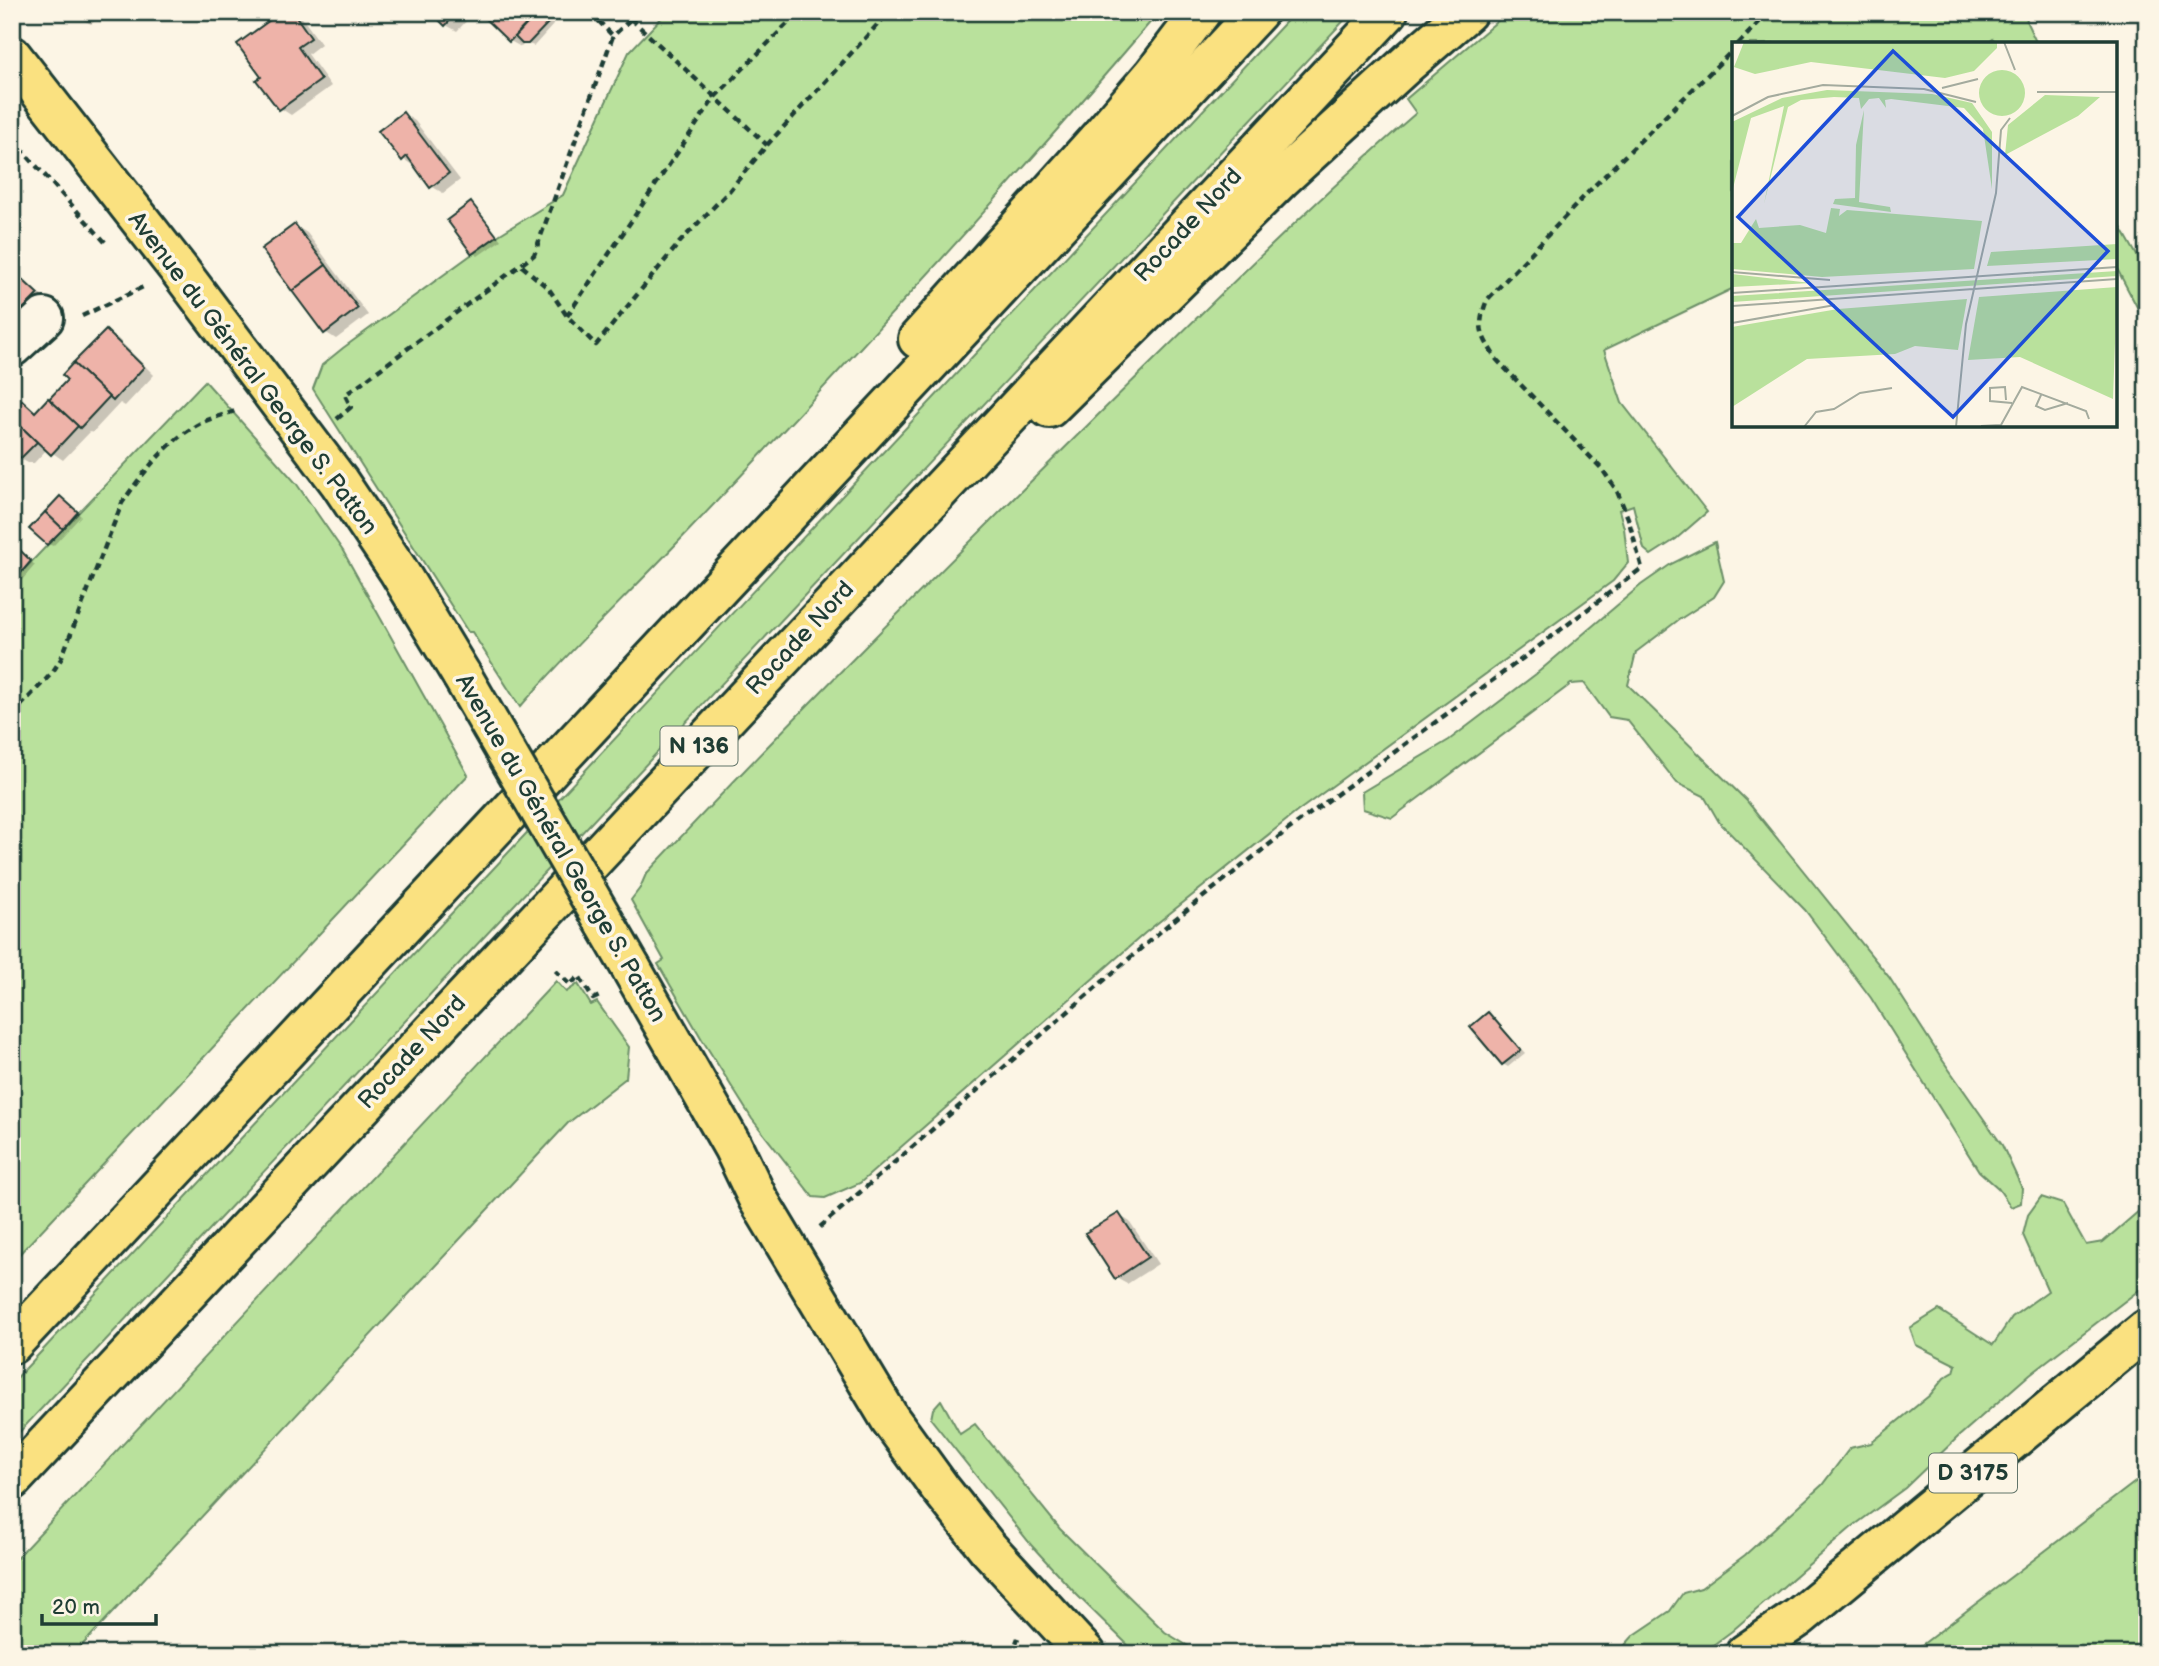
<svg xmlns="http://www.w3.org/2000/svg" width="2159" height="1666" viewBox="0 0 2159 1666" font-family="'Balsamiq Sans',sans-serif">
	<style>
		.green { fill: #b9e19c; stroke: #6c8f68; stroke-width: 2 }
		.shadow { fill: #0003 }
		.building { fill: #eeb3a9; stroke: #1f3d34; stroke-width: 2 }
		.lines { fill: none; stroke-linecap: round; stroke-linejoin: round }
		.minor-casing { stroke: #1f3d34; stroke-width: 44 }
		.primary-casing { stroke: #1f3d34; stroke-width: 44 }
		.trunk-casing { stroke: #1f3d34; stroke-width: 44 }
		.path { stroke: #1f3d34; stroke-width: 4.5; stroke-dasharray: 7 5; stroke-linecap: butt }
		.minor { stroke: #fcf5e5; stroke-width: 38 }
		.primary { stroke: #fae180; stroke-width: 38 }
		.trunk { stroke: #fae180; stroke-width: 38 }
		.primary-bridge-casing { stroke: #1f3d34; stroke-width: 44; stroke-linecap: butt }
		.primary-bridge { stroke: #fae180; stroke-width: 38 }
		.labels { text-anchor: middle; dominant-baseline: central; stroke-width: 7; stroke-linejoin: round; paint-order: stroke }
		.shield { fill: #fcf5e5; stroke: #617469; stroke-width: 2 }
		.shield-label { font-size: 23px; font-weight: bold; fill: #1f3d34 }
		.street-label { font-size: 24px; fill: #1f3d34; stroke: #fcf5e5 }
		.inset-road { fill: none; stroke: #a4ab9e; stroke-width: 2 }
		.view { fill: #1d4ed8; fill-opacity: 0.15; stroke: #1d4ed8; stroke-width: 3.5 }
		.inset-edge { fill: none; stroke: #1f3d34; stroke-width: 3.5 }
	</style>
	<rect width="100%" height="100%" fill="#fcf5e5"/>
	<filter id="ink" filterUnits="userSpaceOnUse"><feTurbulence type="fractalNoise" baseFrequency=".0143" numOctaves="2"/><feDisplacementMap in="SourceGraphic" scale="14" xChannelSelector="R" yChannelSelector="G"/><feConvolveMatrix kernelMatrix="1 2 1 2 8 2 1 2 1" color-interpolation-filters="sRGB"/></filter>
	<g filter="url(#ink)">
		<g class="green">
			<path d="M667 12H1159C1004 194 843 369 678 542 626 597 570 650 520 707L472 632H468L313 389 322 365 343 348 497 236 563 195 629 52Z"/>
			<polygon points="1295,12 1352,12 12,1440 12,1383"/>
			<path d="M1508 12H2026L2027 23 2037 44H1997L1993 39 1987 44H1734V288L1604 350 1622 403 1707 512 1676 539 1651 555 1644 549 1633 505 1619 510 1624 528 1628 563 1613 581 1298 811 1145 933 860 1183 825 1198 813 1197 752 1119 703 1041 658 964 664 960 631 900 640 888 646 874C791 719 942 569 1093 420 1199 316 1304 210 1416 113L1406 99Z"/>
			<polygon points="2115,217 2147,273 2147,326 2115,265"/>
			<polygon points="205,381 296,483 343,551 468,775 12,1262 12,582"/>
			<polygon points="1715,542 1724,581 1714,597 1677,621 1636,652 1628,685 1747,801 1889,977 1941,1058 2002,1145 2022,1188 2021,1203 2011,1207 1998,1188 1979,1171 1871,998 1805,910 1719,822 1704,796 1677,783 1627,720 1609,717 1584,683 1571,684 1392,818 1363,809 1362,792 1449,740 1536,674 1641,585 1671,564"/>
			<polygon points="556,981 566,992 578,984 591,1005 597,1002 629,1047 626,1078 568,1123 74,1654 12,1654 12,1563"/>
			<polygon points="2041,1197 2063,1204 2086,1245 2103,1242 2147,1204 2147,1284 2030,1374 1958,1437 1905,1488 1852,1527 1732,1631 1701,1654 1617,1654 1633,1636 1670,1611 1683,1593 1701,1588 1745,1555 1822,1485 1850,1448 1871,1443 1930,1395 1944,1378 1954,1372 1956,1365 1916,1345 1910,1328 1939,1310 1993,1345 2012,1317 2048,1291 2023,1235 2028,1215"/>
			<polygon points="941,1400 960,1434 975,1424 1060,1529 1165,1632 1201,1654 1137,1654 1076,1594 1032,1546 931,1419 933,1409"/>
			<polygon points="2147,1473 2147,1654 1910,1654"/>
		</g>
		<g class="shadow">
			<polygon points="76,12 106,12 91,24 80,18"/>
			<polygon points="198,12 217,12 209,19"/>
			<polygon points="284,12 294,12 300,15 321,44 308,54 331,86 291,115 280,108 263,77"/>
			<polygon points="433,12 475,12 457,31 446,25"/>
			<polygon points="480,12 555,12 555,13 550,18 553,21 553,25 534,46 525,43 521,47 510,41"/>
			<polygon points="404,114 415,121 460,180 443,193 431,186 414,166 403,159"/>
			<polygon points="471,204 476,207 501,240 478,256 473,253"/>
			<polygon points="296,226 307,233 368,315 336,339 325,332"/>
			<polygon points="12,258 22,267 16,272 48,302 12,329"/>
			<polygon points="106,332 117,338 154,375 125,406 120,403 92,433 90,432 63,460 47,449 34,463 28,463 17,457 12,461 12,393 37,412 70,380"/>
			<polygon points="65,501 81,516 53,546 48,544"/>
			<polygon points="14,547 35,565 22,580 12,572 12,548"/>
			<polygon points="1488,1014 1493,1017 1525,1053 1508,1067 1503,1064"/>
			<polygon points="1119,1215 1130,1222 1158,1264 1127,1284 1116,1278"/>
		</g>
		<g class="building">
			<polygon points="281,12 293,12 311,38 298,47 321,80 279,110 256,80 261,77 237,44"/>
			<polygon points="431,12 449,12 453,17 445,26"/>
			<polygon points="478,12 538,12 509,42"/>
			<polygon points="538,12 544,12 549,17 548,23 528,44 522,44 515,37"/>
			<polygon points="403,112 449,173 430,188 407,156 402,161 378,131"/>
			<polygon points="471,202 497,236 472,254 447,220"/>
			<polygon points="295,224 326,265 292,291 261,249"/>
			<polygon points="326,265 358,308 324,334 292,291"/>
			<polygon points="12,270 38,294 12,321"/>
			<polygon points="106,330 144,367 113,401 73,363"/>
			<polygon points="73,363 109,397 80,428 49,399 67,380 62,375"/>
			<polygon points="12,395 20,402 22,400 35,412 48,398 78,426 51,455 12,418"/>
			<polygon points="12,418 37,442 22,457 15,458 12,455"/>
			<polygon points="60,496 78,512 63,529 45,512"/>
			<polygon points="45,512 63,529 47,545 29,529"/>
			<polygon points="14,544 31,561 20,574 12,566"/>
			<polygon points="1488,1012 1521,1050 1502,1065 1470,1027"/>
			<polygon points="1119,1213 1148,1257 1115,1279 1085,1233"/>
		</g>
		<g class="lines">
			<defs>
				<polyline id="minor" points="12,347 44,318"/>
				<g id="primary">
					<polyline points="12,56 180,271 339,482 398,570 462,676"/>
					<polyline points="631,968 733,1147 758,1199 890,1419 940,1488 987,1547 1086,1654"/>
				</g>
				<g id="trunk">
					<polyline points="918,339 1099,138 1154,74 1201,12"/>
					<polyline points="1049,408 1281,179 1409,62 1467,12"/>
					<polyline points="12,1344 1258,12"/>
					<polyline points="12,1480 1388,12"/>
					<polyline points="1745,1654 1799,1617 2147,1329"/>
				</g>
			</defs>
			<use href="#minor" class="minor-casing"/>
			<use href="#primary" class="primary-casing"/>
			<use href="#trunk" class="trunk-casing"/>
			<g class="path">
				<polyline points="590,12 613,36"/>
				<polyline points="631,19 767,145"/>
				<polyline points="1738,44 1769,12"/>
				<polyline points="12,139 105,242"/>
				<polyline points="522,266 549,289 567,316 596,345 680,242 729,191 767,145 889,12"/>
				<polyline points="82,316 143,287"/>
				<polyline points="567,316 715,97 799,12"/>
				<polyline points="337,419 351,407 345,395 534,255 613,36 638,12"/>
				<path d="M12 715 52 673 61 659 122 503C142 474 167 441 199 424 210 418 224 415 235 411L237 413"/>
				<polyline points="555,970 570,985 579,976 593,999 602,995"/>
				<path d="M820 1227 1169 924 1285 832 1530 653 1642 568 1628 518 1617 491 1602 469 1497 360C1481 335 1476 328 1487 300L1592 188 1734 49"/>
				<polyline points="1012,1654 1018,1638"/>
			</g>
			<use href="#minor" class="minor"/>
			<use href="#primary" class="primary"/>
			<use href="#trunk" class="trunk"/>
			<defs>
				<polyline id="primary-bridge" points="462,676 631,968"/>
			</defs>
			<use href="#primary-bridge" class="primary-bridge-casing"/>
			<use href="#primary-bridge" class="primary-bridge"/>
		</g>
	</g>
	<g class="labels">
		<g class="shield">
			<rect x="660.5" y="726.5" width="77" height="39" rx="5"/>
			<rect x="1929" y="1453.5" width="88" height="39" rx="5"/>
		</g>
		<g class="shield-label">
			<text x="699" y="746">N 136</text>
			<text x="1973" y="1473">D 3175</text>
		</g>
		<g class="street-label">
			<text transform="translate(1188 225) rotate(-47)">Rocade Nord</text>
			<text transform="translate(253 373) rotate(53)">Avenue du Général George S. Patton</text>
			<text transform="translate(800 638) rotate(-47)">Rocade Nord</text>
			<text transform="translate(561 848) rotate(60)">Avenue du Général George S. Patton</text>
			<text transform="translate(412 1052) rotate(-47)">Rocade Nord</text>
		</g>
	</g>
	<g transform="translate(1732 42)">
		<rect width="385" height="385" fill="#fcf5e5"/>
		<path d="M12 0H265V6L242 29 213 36 79 20 23 32 2 25ZM247 51a23 23 0 1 1 46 0a23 23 0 1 1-46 0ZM95 48 200 52 240 61 260 90V147L251 87 232 66 159 57 153 58 154 66 147 56 137 57 129 67 127 56 102 55 69 58 56 65 32 162 52 64 19 76 0 150V80L50 56ZM313 53 368 55 346 74 273 113 276 83ZM132 68 127 160 158 165 159 170 101 162 103 157 123 156 124 103ZM99 166 108 167 107 174 115 168 250 179 242 227 90 235 0 227V201H9L24 177 27 186 68 183 94 191ZM385 202V217L255 224 259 210ZM385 229V234L0 260V254ZM0 232 79 241 0 245ZM385 245 381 357 288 315 236 318 247 255ZM235 257 226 308 183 304 163 312 75 317 0 365V285L106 267Z" fill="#b9e19c"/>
		<path class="inset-road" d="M272 0 283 28M210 46 246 37M305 50H385M0 74 36 55 91 43 192 47 244 60M0 230 98 238M0 251 385 225M0 264 385 237M0 281 103 263M309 353 304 364 313 368 336 361M274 358 273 345 258 346V359L280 361M249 384 269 383 290 345 354 369 357 377M72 385 84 370 102 367 128 351 160 346M224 385 234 282 264 151 269 88 278 76"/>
		<path class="view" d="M161 9 376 209 221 375 6 175Z"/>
		<rect width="385" height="385" class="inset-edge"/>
	</g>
	<rect width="2159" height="1666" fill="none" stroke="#fcf5e5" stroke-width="42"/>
	<rect x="21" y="21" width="2117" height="1624" fill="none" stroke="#1f3d34" stroke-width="2.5" filter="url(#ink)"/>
	<path d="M42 1614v10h114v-10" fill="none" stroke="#1f3d34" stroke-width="3.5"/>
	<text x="52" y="1614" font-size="21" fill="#1f3d34" stroke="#fcf5e5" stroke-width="5" paint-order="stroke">20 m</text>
</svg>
